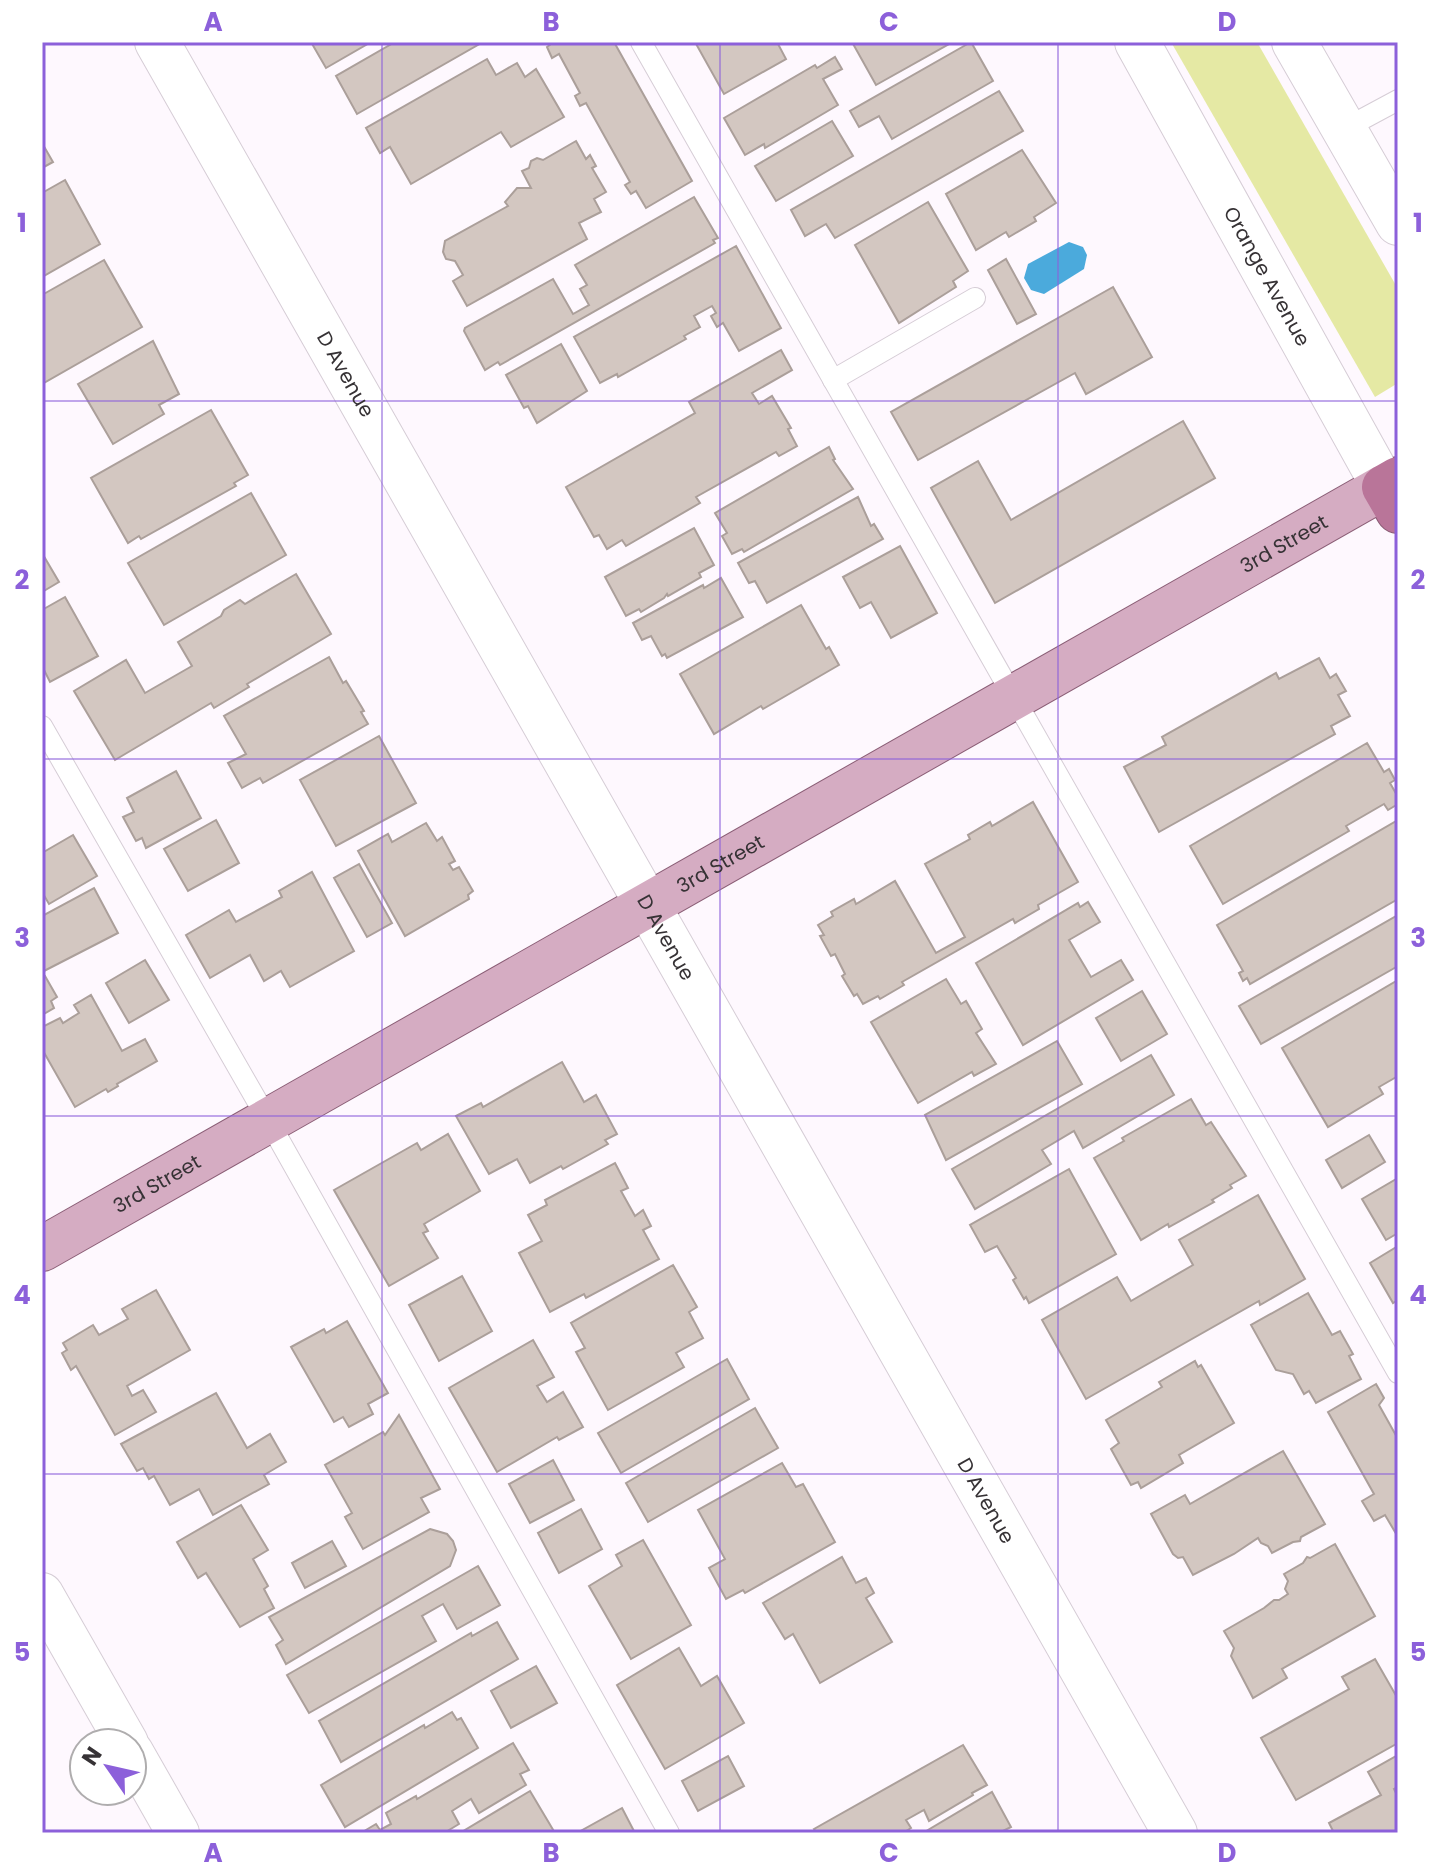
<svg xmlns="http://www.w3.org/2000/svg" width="1440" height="1875" viewBox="0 0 1440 1875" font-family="Poppins,sans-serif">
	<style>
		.green { fill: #e5e9a4 }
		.water { fill: #4baadc }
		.building { fill: #d3c7c1; stroke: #ab9f9a; stroke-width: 2 }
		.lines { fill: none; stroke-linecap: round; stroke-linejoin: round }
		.lane-casing { stroke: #d6cdd6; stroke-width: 22 }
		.street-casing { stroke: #d6cdd6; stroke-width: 44 }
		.secondary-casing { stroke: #d6cdd6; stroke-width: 46 }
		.primary-casing { stroke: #8b5e76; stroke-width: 46 }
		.highway-casing { stroke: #8b5e76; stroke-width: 46 }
		.lane { stroke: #fff; stroke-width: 20 }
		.street { stroke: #fff; stroke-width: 42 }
		.secondary { stroke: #fff; stroke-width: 44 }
		.primary { stroke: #d5acc2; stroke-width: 44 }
		.highway { stroke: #b97599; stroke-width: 44 }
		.grid { fill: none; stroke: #8c60da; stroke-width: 2; stroke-opacity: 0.55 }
		.labels { text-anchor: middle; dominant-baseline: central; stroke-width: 6; stroke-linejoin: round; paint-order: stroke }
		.street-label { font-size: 20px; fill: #363235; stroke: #fff }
		.neatline { fill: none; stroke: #8c60da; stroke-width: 3 }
		.grid-label { font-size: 26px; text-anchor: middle; font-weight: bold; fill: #8c60da }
	</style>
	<rect width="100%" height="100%" fill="#fef8fe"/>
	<polygon class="green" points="1171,42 1257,42 1398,289 1398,383 1375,397"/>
	<polygon class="water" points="1069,242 1083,247 1087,255 1084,269 1044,294 1031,290 1024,278 1028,264"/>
	<g class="building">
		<polygon points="311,42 371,42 326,68"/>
		<polygon points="395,42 483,42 357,114 336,76"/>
		<polygon points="550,42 614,42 692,181 646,208 636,191 631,194 625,185 630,182 586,103 580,106 575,96 580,93 559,54 552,58 547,47 551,44"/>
		<polygon points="695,42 782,42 778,44 786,59 724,94"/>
		<polygon points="852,42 948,42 949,44 876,85"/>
		<polygon points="971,42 993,81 892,139 879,116 859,127 850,111"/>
		<polygon points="835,57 842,69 823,79 838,105 765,148 764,144 745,155 724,118 815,65 817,68"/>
		<polygon points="487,59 496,75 517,63 525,77 536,69 564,117 511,147 501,132 411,184 390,147 380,153 366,128"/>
		<polygon points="999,91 1023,131 835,238 826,224 805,236 791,210"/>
		<polygon points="832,121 853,156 776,201 755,166"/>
		<polygon points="576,141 586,159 590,155 596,166 592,168 606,192 594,199 601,212 579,223 587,239 467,306 453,281 463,275 455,261 446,259 443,252 445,241 508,206 505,202 517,188 531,188 522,171 529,168 531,161 537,158 543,160"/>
		<polygon points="42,143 53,162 42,168"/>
		<polygon points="1022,150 1056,203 1034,217 1036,221 1009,237 1006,232 976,250 946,194"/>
		<polygon points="65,180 100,244 42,277 42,193"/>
		<polygon points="694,197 718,238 713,240 715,243 500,365 498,362 485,370 464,331 465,328 553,279 573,314 589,305 580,289 587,285 575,265"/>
		<polygon points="928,202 968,271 953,281 956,287 899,323 855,245"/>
		<polygon points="736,246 781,328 739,351 723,323 717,327 711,316 716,313 712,306 694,316 700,327 684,336 686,339 618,377 617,374 600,383 574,337"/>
		<polygon points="1006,259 1036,314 1017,324 988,270"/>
		<polygon points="104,260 142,327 42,384 42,295"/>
		<polygon points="1113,287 1152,357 1086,394 1075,373 918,460 891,412"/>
		<polygon points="153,341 179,394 159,405 164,414 113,444 78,384"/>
		<polygon points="561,344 587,391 537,423 528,406 524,408 506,375"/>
		<polygon points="781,350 792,370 752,393 759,404 772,396 791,428 788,429 797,446 779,456 776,452 696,497 700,503 626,546 622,540 607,549 599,535 594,537 566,487 695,413 689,402"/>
		<polygon points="211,410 248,475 234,483 236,486 141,539 139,536 128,543 91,478"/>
		<polygon points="1183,421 1215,478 995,603 931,488 978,461 1011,520"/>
		<polygon points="829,447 835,459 833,460 853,489 744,552 742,549 732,554 722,536 727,533 715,513"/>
		<polygon points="251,493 286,555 164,625 128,563"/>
		<polygon points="858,497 871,526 874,524 883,539 767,603 755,581 749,583 738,563"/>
		<polygon points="694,528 714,565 699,573 701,577 668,596 667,594 664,598 641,612 639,609 626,616 605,577"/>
		<polygon points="900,546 937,613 891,638 871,602 860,608 843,577"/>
		<polygon points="42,553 59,582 42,592"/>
		<polygon points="296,574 331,634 247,684 249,687 214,708 211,703 115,760 74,691 126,660 145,693 192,666 178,642 221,616 224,610 240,600 245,604"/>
		<polygon points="721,578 743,617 667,658 665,654 662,656 651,636 642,640 633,623 703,585 704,588"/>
		<polygon points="65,597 98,656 50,682 42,666 42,610"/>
		<polygon points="801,605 826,649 829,647 839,665 763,709 761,706 714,734 680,674"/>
		<polygon points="329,657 343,683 346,681 364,711 361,712 368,724 263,783 260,778 242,788 228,763 246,754 224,716"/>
		<polygon points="1319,658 1330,678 1336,674 1346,691 1338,695 1350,716 1331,726 1335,734 1159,832 1124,767 1166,745 1162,737 1276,673 1279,679"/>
		<polygon points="379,736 416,803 336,846 300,780"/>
		<polygon points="1367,743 1384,772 1389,769 1395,780 1390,783 1398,797 1398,804 1388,810 1384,804 1346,826 1349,831 1223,904 1190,846"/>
		<polygon points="176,771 201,818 146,848 142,838 136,841 123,817 134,812 127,798"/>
		<polygon points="1033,802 1078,882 1038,905 1039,909 1015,923 1013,919 902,982 904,985 880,999 878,996 863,1004 857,994 854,996 842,976 845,974 835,954 831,956 820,936 824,935 818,925 833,916 831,912 854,899 856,904 895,881 936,953 965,937 925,864 970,839 968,835 990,822 992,826"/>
		<polygon points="216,820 239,863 188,891 164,849"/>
		<polygon points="1398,820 1398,899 1250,984 1247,978 1243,981 1239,973 1243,971 1217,925"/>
		<polygon points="426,823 437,841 442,837 455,861 449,864 453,870 459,867 473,891 468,895 469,899 405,936 358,851 388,834 392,842"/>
		<polygon points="73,835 97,876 49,904 42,892 42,853"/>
		<polygon points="359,864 392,923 367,937 334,878"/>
		<polygon points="312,872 354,951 290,987 281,971 264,981 250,955 210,978 186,935 229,910 236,922 282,897 279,891"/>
		<polygon points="94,888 118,933 42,972 42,916"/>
		<polygon points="1088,902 1100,922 1069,940 1091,977 1121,960 1133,980 1023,1045 976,963 1078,903 1080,907"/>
		<polygon points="1398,915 1398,966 1261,1044 1239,1006"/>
		<polygon points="145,960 169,1000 129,1023 106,983"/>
		<polygon points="45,976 57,997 51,1001 54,1008 42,1015 42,977"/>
		<polygon points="946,979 961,1004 966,1001 982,1029 976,1033 996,1064 974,1076 972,1072 918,1103 871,1022"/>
		<polygon points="1398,980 1398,1076 1379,1087 1383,1094 1328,1127 1282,1048"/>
		<polygon points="1142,991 1167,1034 1121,1061 1096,1018"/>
		<polygon points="91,995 122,1051 145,1039 157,1061 117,1084 118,1086 108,1092 106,1089 75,1107 42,1049 42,1027 60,1018 63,1023 79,1013 74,1005"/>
		<polygon points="1057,1041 1082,1084 946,1160 925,1115"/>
		<polygon points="1151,1055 1174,1095 1083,1148 1074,1131 1042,1150 1051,1164 975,1209 952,1169"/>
		<polygon points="562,1062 584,1102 596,1095 617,1134 605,1140 608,1144 563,1169 561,1166 530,1183 517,1159 489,1174 456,1116 481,1103 483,1107"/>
		<polygon points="1191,1099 1206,1125 1211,1122 1246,1176 1230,1185 1232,1188 1212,1200 1214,1202 1169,1227 1168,1224 1141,1240 1094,1158 1124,1141 1122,1138"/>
		<polygon points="448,1134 480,1191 424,1224 428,1231 423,1233 438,1258 389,1286 334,1190 417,1143 421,1150"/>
		<polygon points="1369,1135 1385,1162 1342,1188 1326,1160"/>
		<polygon points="615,1163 628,1188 621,1191 635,1216 643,1210 651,1226 643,1230 659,1259 586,1298 584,1294 550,1312 519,1253 542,1241 528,1215 547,1205 545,1200"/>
		<polygon points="1069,1169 1116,1254 1029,1303 1026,1297 1024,1299 1013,1280 1016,1278 997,1246 985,1252 970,1225"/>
		<polygon points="1398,1178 1398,1233 1386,1240 1362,1199"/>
		<polygon points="1258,1195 1305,1279 1260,1305 1259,1301 1086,1399 1042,1320 1117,1277 1131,1301 1193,1265 1179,1240"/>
		<polygon points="1398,1246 1398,1300 1393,1303 1370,1263"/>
		<polygon points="673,1265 697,1307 689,1312 703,1338 676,1353 684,1367 608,1410 576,1352 585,1348 571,1323"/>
		<polygon points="462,1276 492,1331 439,1361 409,1305"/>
		<polygon points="156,1290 190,1350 127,1386 132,1396 143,1390 156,1412 115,1435 76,1366 71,1370 62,1353 67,1350 63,1343 93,1325 99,1335 128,1319 122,1309"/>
		<polygon points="1308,1293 1332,1335 1340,1331 1353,1354 1349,1356 1361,1379 1316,1403 1309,1391 1304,1394 1293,1374 1276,1370 1251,1325"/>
		<polygon points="347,1321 388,1393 368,1404 373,1414 349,1427 343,1417 334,1422 291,1347 324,1329 326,1333"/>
		<polygon points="533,1340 554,1377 537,1386 547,1402 563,1392 583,1427 559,1440 557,1437 497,1472 449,1388"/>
		<polygon points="727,1359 749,1399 621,1473 598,1433"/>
		<polygon points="1195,1361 1198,1367 1201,1365 1234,1423 1179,1455 1183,1463 1141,1488 1138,1482 1131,1485 1111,1449 1119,1443 1106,1420 1162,1387 1159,1382"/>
		<polygon points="1376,1384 1384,1398 1379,1405 1398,1439 1398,1537 1385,1515 1374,1521 1362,1501 1374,1494 1328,1412"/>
		<polygon points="216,1393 247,1448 270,1434 286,1462 264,1475 269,1484 213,1515 199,1489 170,1505 154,1476 149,1479 143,1468 137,1471 121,1444"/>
		<polygon points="755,1408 778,1448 648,1522 626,1483"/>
		<polygon points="399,1415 440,1489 421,1498 429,1512 363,1549 345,1517 352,1513 325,1465 383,1432 385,1435"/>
		<polygon points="1283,1451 1325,1524 1301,1537 1300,1541 1293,1542 1272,1553 1268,1546 1261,1543 1258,1538 1234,1554 1193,1575 1183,1557 1178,1558 1173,1554 1151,1514 1185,1495 1190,1504"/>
		<polygon points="553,1460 574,1500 530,1523 509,1484"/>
		<polygon points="782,1463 796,1487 803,1484 835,1542 745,1593 743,1590 726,1599 709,1568 725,1559 698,1510"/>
		<polygon points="241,1505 268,1550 253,1559 268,1586 264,1589 274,1608 240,1627 206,1573 198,1578 177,1542"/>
		<polygon points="581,1509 602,1549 559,1573 538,1533"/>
		<polygon points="430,1529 447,1534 453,1541 456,1550 450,1566 286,1664 276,1645 283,1640 269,1617"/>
		<polygon points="643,1540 691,1625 631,1659 589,1586 622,1566 616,1555"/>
		<polygon points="332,1541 346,1566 305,1588 292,1563"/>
		<polygon points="1335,1544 1375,1616 1282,1669 1287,1678 1253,1698 1231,1656 1234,1648 1224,1631 1264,1608 1274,1600 1279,1600 1288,1594 1285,1589 1288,1581 1284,1574 1303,1563 1307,1557 1310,1558"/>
		<polygon points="842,1557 856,1583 866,1578 874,1593 866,1598 892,1642 820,1683 793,1634 785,1639 763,1603"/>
		<polygon points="478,1566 500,1605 457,1629 443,1604 422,1616 436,1641 309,1713 287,1675"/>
		<polygon points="497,1622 518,1659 341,1762 319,1721 471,1633 472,1636"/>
		<polygon points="679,1648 701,1686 717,1676 744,1723 665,1769 617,1685"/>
		<polygon points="1375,1659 1398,1699 1398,1743 1296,1800 1261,1738 1349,1689 1342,1677"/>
		<polygon points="536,1666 557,1703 511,1728 491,1691"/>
		<polygon points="452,1712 457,1720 461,1718 478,1748 345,1827 321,1785 424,1725 425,1728"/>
		<polygon points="513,1743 529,1770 520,1774 526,1785 479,1813 471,1799 452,1811 459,1824 444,1833 361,1833 376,1824 380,1830 391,1824 386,1813 416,1796 417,1799"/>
		<polygon points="963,1745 987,1785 972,1793 973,1795 929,1821 924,1810 906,1820 911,1828 903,1833 817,1833 814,1829"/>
		<polygon points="1398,1755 1398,1787 1394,1789 1398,1797 1398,1833 1334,1833 1329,1823 1381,1795 1368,1772"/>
		<polygon points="728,1756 744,1786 698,1811 682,1781"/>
		<polygon points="530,1791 555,1833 460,1833"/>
		<polygon points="992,1792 1011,1827 999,1833 923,1833"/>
		<polygon points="622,1808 635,1833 577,1833"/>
	</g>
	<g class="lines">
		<defs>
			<g id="lane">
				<polyline points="641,42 1398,1373"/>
				<polyline points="1344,129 1398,100"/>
				<polyline points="833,380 975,298"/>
				<polyline points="42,726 268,1120 669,1833"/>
			</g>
			<g id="street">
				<polyline points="42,1594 127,1743"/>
				<polyline points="132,1752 178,1833"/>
			</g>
			<g id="secondary">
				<path id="s1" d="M157 42 1175 1833"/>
				<path id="s2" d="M1137 42 1384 487"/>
				<polyline points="1294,42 1398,223"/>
			</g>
			<g id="primary">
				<path id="s3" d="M42 1249 1384 487"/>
			</g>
			<polyline id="highway" points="1398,479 1384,487 1398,511"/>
		</defs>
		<use href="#lane" class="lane-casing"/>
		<use href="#street" class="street-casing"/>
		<use href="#secondary" class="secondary-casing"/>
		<use href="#primary" class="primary-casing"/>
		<use href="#highway" class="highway-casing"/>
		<use href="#lane" class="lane"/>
		<use href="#street" class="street"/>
		<use href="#secondary" class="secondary"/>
		<use href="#primary" class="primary"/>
		<use href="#highway" class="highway"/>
	</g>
	<path class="grid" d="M382 42V1833M720 42V1833M1058 42V1833M42 401H1398M42 759H1398M42 1116H1398M42 1474H1398"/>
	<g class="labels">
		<g class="street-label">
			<text stroke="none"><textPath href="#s2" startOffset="268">Orange Avenue</textPath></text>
			<text stroke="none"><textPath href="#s1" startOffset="382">D Avenue</textPath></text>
			<text stroke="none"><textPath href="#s3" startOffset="1428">3rd Street</textPath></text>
			<text stroke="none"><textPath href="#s3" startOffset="780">3rd Street</textPath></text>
			<text stroke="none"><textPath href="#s1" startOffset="1030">D Avenue</textPath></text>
			<text stroke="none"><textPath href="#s3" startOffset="132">3rd Street</textPath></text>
			<text stroke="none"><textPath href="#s1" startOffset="1678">D Avenue</textPath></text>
		</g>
	</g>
	<rect width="1440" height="1875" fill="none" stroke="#ffffff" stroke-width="88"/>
	<g transform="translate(108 1767) rotate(304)"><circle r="38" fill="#ffffff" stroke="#afadae" stroke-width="2"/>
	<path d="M0-6L14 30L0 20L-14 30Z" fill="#8c60da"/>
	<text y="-12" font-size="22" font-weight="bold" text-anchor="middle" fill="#363235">N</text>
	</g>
	<rect x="44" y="44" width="1352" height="1787" class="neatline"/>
	<g class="grid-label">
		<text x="213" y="31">A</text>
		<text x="551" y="31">B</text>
		<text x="889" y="31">C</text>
		<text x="1227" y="31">D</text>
		<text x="22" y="232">1</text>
		<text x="1418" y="232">1</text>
		<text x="22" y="589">2</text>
		<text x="1418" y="589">2</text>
		<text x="22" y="947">3</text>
		<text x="1418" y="947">3</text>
		<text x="22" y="1304">4</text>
		<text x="1418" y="1304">4</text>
		<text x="22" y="1661">5</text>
		<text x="1418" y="1661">5</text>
		<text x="213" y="1862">A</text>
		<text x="551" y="1862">B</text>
		<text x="889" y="1862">C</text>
		<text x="1227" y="1862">D</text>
	</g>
</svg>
